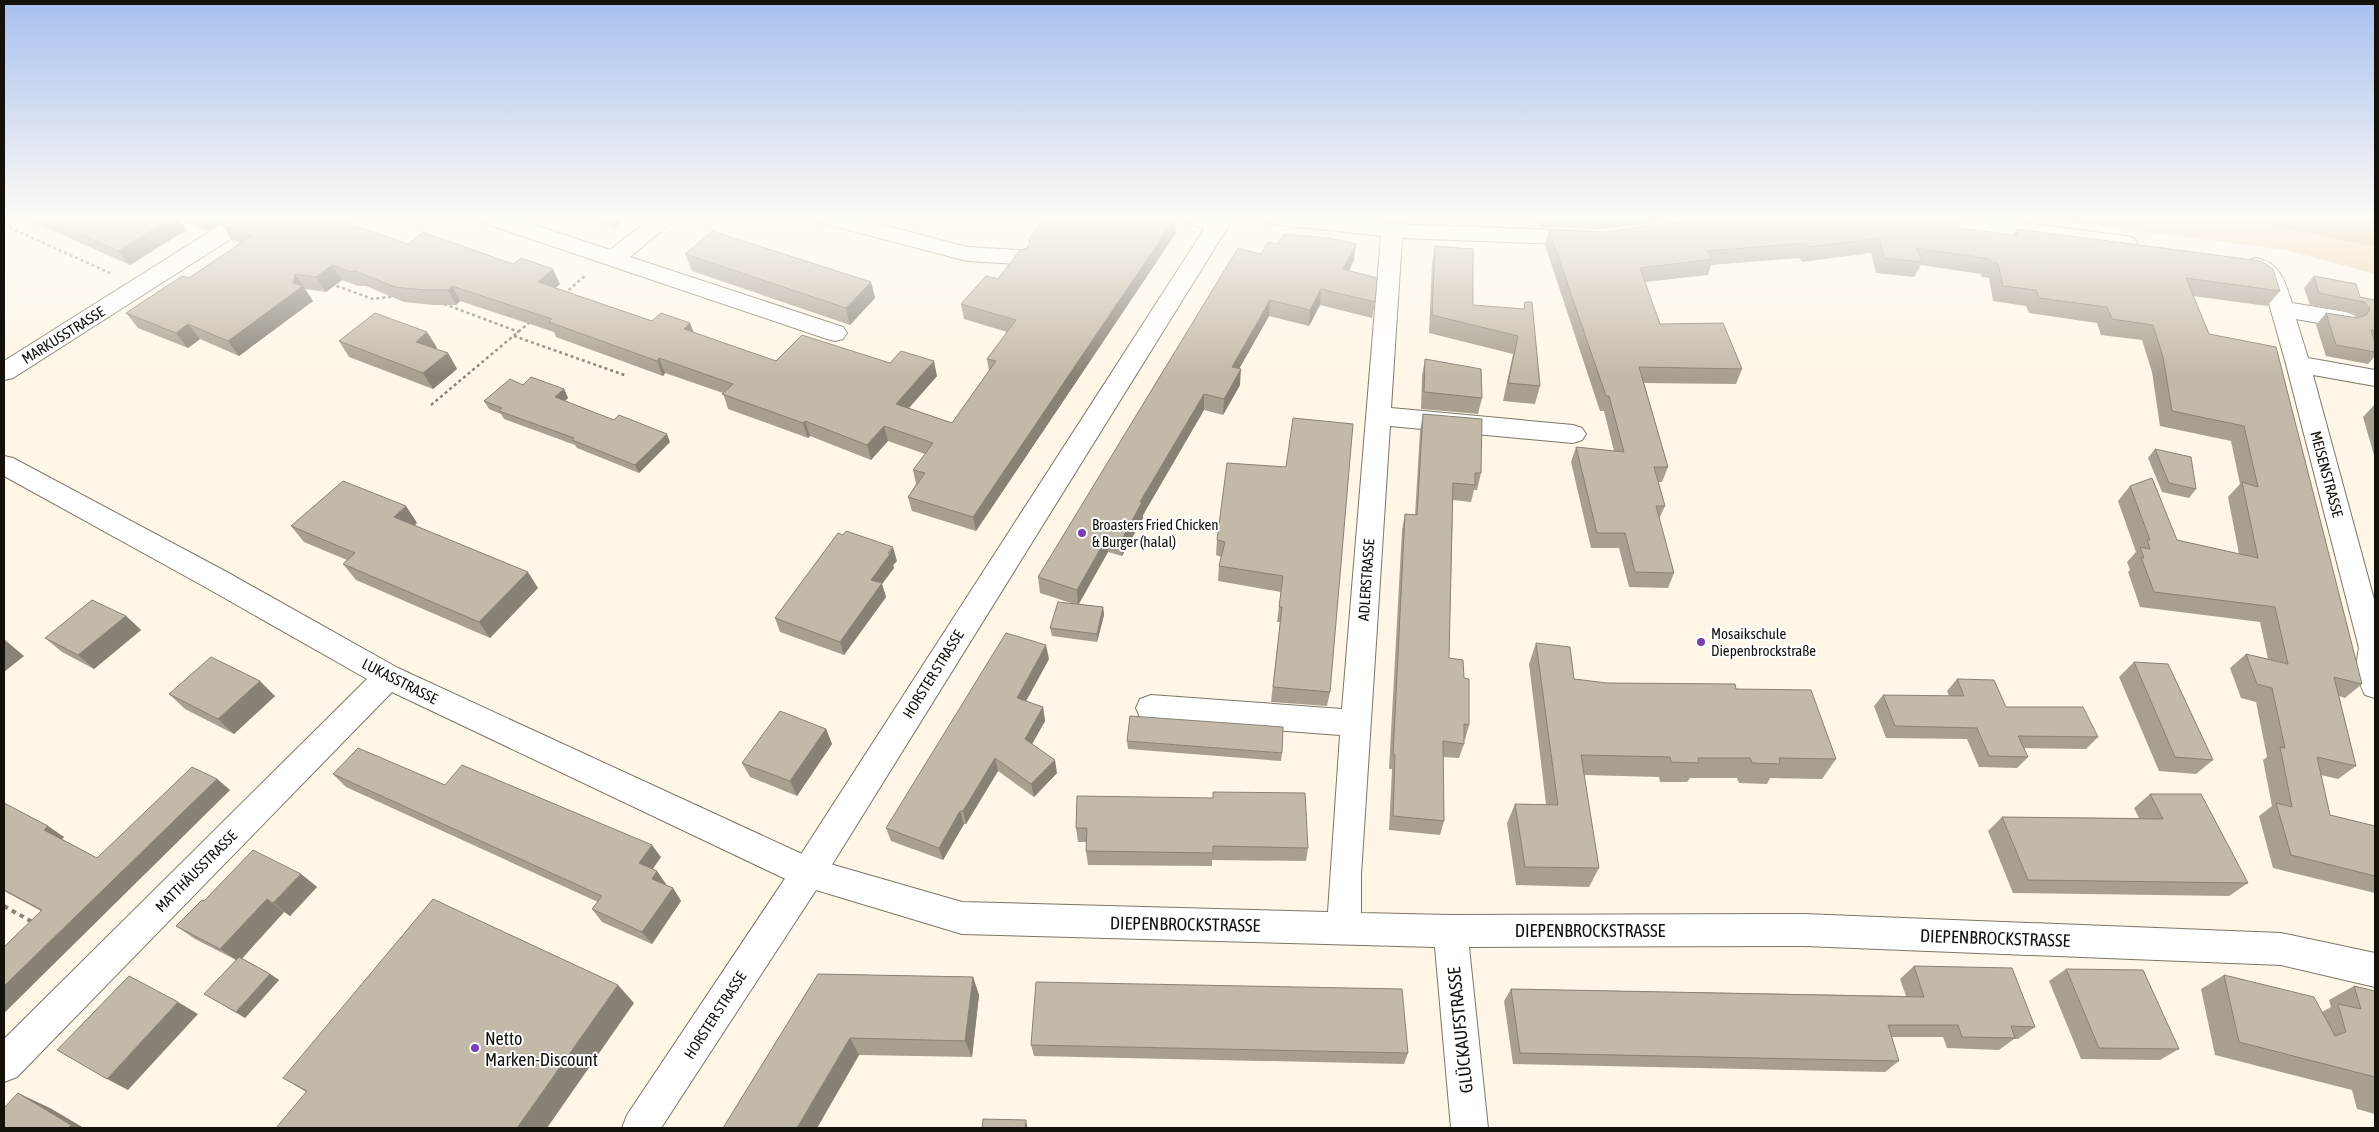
<svg xmlns="http://www.w3.org/2000/svg" width="2379" height="1132" viewBox="0 0 2379 1132" font-family="'Asap Condensed',sans-serif">
	<style>
		.green { fill: #e5d0a7 }
		.forest { fill: #c7af7f }
		.lines { fill: none; stroke-linecap: round; stroke-linejoin: round }
		.minor-casing { stroke: #7d7565; stroke-width: 2 }
		.major-casing { stroke: #7d7565; stroke-width: 2 }
		.path-far1 { stroke: #898479; stroke-width: 2.5; stroke-dasharray: 3 3; stroke-linecap: butt }
		.path { stroke: #898479; stroke-width: 4; stroke-dasharray: 4.5 4.5; stroke-linecap: butt }
		.minor { fill: #fff; fill-rule: evenodd }
		.major { fill: #fff; fill-rule: evenodd }
		.wall { fill: #a79f90 }
		.shaded-wall { fill: #888276 }
		.building { fill: #c2b9a8; stroke: #888276 }
		.poi-dot { fill: #7e3fb5; stroke: #fff; stroke-width: 2 }
		.labels { text-anchor: middle; dominant-baseline: central; stroke-width: 4; stroke-linejoin: round; paint-order: stroke }
		.street-label { font-size: 15px; fill: #14110b; stroke: #fff }
		.poi-label { font-size: 15px; fill: #14110b; stroke: #fff; text-anchor: start }
		.near-street-label { font-size: 18px; fill: #14110b; stroke: #fff }
		.near-poi-label { font-size: 18px; fill: #14110b; stroke: #fff; text-anchor: start }
	</style>
	<rect width="100%" height="100%" fill="#fef7e8"/>
	<polygon class="green" points="2030,217 2252,217 2254,222 2375,247 2375,274 2286,250"/>
	<polygon class="forest" points="2252,217 2375,217 2375,247 2254,222"/>
	<g class="lines">
		<defs>
			<g id="minor">
				<polygon points="233,217 260,217 257,222 13,378 4,380 4,361"/>
				<polygon points="478,217 511,217 610,250 653,217 678,217 630,257 843,327 847,333 843,339 835,341 827,339 481,222"/>
				<polygon points="815,217 853,217 967,247 1019,250 1027,252 1030,257 1027,262 1019,264 967,261 818,222"/>
				<path d="M1182 217C1197 217 1220 213 1229 226L1226 231 1218 233 1185 222Z"/>
				<polygon points="1262,217 1332,217 1392,224 1586,231 1594,233 1597,238 1594,243 1586,245 1402,238 1391,408 1573,425 1582,428 1586,434 1582,440 1573,443 1390,426 1361,875 1361,913 1450,915 1804,914 2281,933 2375,953 2375,987 2281,965 1804,946 1469,947 1488,1128 1451,1128 1435,947 962,934 796,884 392,692 17,1077 4,1082 4,1039 367,679 205,587 4,476 4,456 13,458 225,571 398,668 813,859 962,902 1328,912 1340,735 1151,721 1140,717 1136,708 1140,699 1151,695 1342,709 1381,236 1273,224 1265,222"/>
				<polygon points="1908,217 1975,217 2126,236 2134,238 2137,243 2134,248 2126,250 1919,224 1911,222"/>
				<path d="M2257 258C2281 264 2285 282 2292 303L2346 312 2354 315 2358 320 2354 325 2346 328 2296 319 2308 358 2375 370V386L2313 375 2375 603V698L2365 695C2357 679 2355 665 2359 648L2286 364 2263 282 2246 265 2249 260Z"/>
			</g>
			<polygon id="major" points="1212,217 1234,217 820,884 661,1128 622,1128 627,1115 796,862"/>
		</defs>
		<use href="#minor" class="minor-casing"/>
		<use href="#major" class="major-casing"/>
		<g class="path-far1">
			<polyline points="4,225 110,273"/>
			<polyline points="331,284 373,299 395,296"/>
			<polyline points="564,294 586,275"/>
			<polyline points="444,304 519,332"/>
			<polyline points="514,336 627,376"/>
			<polyline points="431,405 530,322"/>
		</g>
		<polyline class="path" points="4,906 34,923"/>
		<use href="#minor" class="minor"/>
		<use href="#major" class="major"/>
	</g>
	<g class="wall">
		<polygon points="22,217 177,217 186,230 130,265"/>
		<polygon points="177,217 229,217 208,231 178,219"/>
		<polygon points="585,217 628,217 614,228"/>
		<polygon points="1536,217 1688,217 1601,229 1539,227"/>
		<polygon points="222,225 408,244 560,284 556,288 652,321 694,333 776,361 890,363 937,376 909,408 952,423 989,371 987,359 1007,332 964,319 961,304 998,279 1027,248 1029,244 1029,239 1176,233 976,531 912,511 908,497 916,484 913,470 925,454 888,441 871,460 810,436 808,438 728,409 723,393 665,373 663,376 556,337 554,332 460,301 456,305 434,305 404,302 366,286 358,286 342,280 326,292 305,289 313,301 239,356 200,339 188,348 138,328 126,313 189,278 240,243 232,240"/>
		<polygon points="1961,228 2013,235 2017,229 2280,291 2267,306 2193,296 2362,684 2345,698 2339,696 2356,766 2338,779 2321,775 2330,815 2375,826 2375,893 2273,868 2259,816 2272,806 2263,760 2267,757 2256,702 2241,698 2230,668 2246,654 2268,659 2260,622 2140,607 2128,572 2130,570 2127,562 2136,552 2118,501 2130,486 2177,540 2239,554 2228,497 2240,484 2231,441 2160,426 2152,372 2142,340 2101,335 2097,323 2029,313 2026,306 1993,301 1989,278 1982,277 1981,274 1921,265 1914,277 1876,273 1871,253 1802,262 1799,258 1711,265 1708,275 1645,282 1660,324 1742,369 1736,384 1644,383 1668,467 1662,482 1658,482 1665,506 1659,519 1674,573 1668,588 1629,587 1619,548 1591,548 1571,462 1576,447 1614,451 1604,411 1600,411 1545,245 1549,230 1606,232"/>
		<polygon points="1278,244 1354,260 1349,270 1375,302 1372,318 1320,305 1309,326 1269,316 1239,369 1240,385 1223,415 1204,410 1143,515 1143,518 1122,556 1108,552 1079,604 1103,607 1104,615 1097,642 1052,636 1050,628 1074,604 1040,593 1038,577 1261,254"/>
		<polygon points="1435,246 1473,305 1524,309 1540,386 1535,404 1503,401 1513,354 1429,333 1432,264"/>
		<polygon points="685,254 871,282 875,298 850,325 692,271"/>
		<polygon points="2314,276 2360,297 2375,300 2375,356 2368,364 2326,356 2316,325 2326,313 2357,318 2358,318 2354,313 2310,305 2304,288"/>
		<polygon points="427,332 437,348 436,349 448,353 457,369 433,389 349,357 339,341"/>
		<polygon points="1425,359 1482,398 1478,414 1421,409 1422,376"/>
		<polygon points="523,385 564,389 568,398 565,401 670,442 639,473 577,448 575,445 504,419 501,414 489,409 484,401"/>
		<polygon points="2375,404 2375,455 2374,455 2363,417"/>
		<polygon points="1423,414 1481,473 1477,490 1474,490 1471,502 1453,500 1449,658 1464,678 1469,725 1465,740 1464,739 1464,744 1459,758 1443,757 1444,821 1440,835 1389,830 1392,769 1389,769 1402,530 1405,514 1415,515 1420,431"/>
		<polygon points="2155,449 2196,489 2189,498 2162,492 2148,458"/>
		<polygon points="1286,467 1330,692 1327,706 1271,702 1280,622 1277,622 1281,592 1218,581 1219,566 1221,557 1216,555 1217,540"/>
		<polygon points="406,506 417,523 415,525 538,588 490,638 356,580 343,564 347,560 304,542 291,526"/>
		<polygon points="897,561 893,565 894,568 882,584 886,597 844,655 780,632 775,618"/>
		<polygon points="126,616 141,630 94,669 62,652 45,638"/>
		<polygon points="1536,643 1574,679 1607,683 1736,689 1836,759 1822,779 1770,778 1767,784 1739,783 1737,778 1690,778 1687,782 1660,782 1659,777 1584,775 1599,868 1589,887 1516,885 1507,823 1515,804 1546,804 1529,664"/>
		<polygon points="1049,659 1026,701 1043,707 1045,721 1032,744 1057,773 1034,797 998,771 966,824 964,824 943,860 891,841 886,828"/>
		<polygon points="2134,662 2213,760 2196,774 2159,771 2119,677"/>
		<polygon points="1957,679 2006,707 2098,737 2086,749 2024,748 2028,757 2017,768 1979,767 1967,739 1886,738 1874,706 1883,695 1949,696 1947,691"/>
		<polygon points="169,694 275,696 234,734 185,709"/>
		<polygon points="826,729 832,744 797,796 750,777 742,763"/>
		<polygon points="1127,741 1282,753 1281,761 1128,749"/>
		<polygon points="333,774 445,785 661,857 652,869 666,884 665,885 673,888 681,901 652,944 602,922 592,909 598,902 346,787"/>
		<polygon points="217,779 230,790 4,1013 4,947 41,911 4,891 4,803 64,837 62,839 97,858"/>
		<polygon points="2150,794 2248,883 2229,896 2013,893 1988,831 2002,817 2139,818 2134,808"/>
		<polygon points="1077,796 1308,848 1306,861 1212,860 1212,866 1088,865 1086,851 1087,842 1078,842 1076,828"/>
		<polygon points="301,874 317,887 290,916 284,912 242,958 270,974 279,980 245,1018 204,994 236,960 195,939 176,926 204,901"/>
		<polygon points="1914,966 2035,1027 2018,1039 2014,1039 1999,1050 1947,1048 1943,1037 1892,1037 1899,1061 1885,1072 1513,1064 1504,1001 1511,989 1906,996 1900,979"/>
		<polygon points="2066,969 2179,1049 2160,1060 2081,1059 2049,981"/>
		<polygon points="818,974 973,977 979,995 972,1057 859,1055 817,1128 723,1128"/>
		<polygon points="2224,975 2322,1012 2331,1007 2329,1000 2354,986 2375,991 2375,1114 2357,1109 2352,1090 2215,1055 2201,989"/>
		<polygon points="634,1003 306,1092 283,1078"/>
		<polygon points="1031,1045 1408,1053 1404,1064 1034,1056"/>
	</g>
	<g class="shaded-wall">
		<polygon points="173,217 177,217 186,230 130,265 118,251"/>
		<polygon points="199,217 229,217 208,231"/>
		<polygon points="610,217 628,217 614,228"/>
		<polygon points="1604,217 1688,217 1601,229"/>
		<polygon points="1175,218 1176,233 976,531 973,517"/>
		<polygon points="1356,244 1354,260 1342,285 1343,269"/>
		<polygon points="332,265 342,280 326,292 316,277"/>
		<polygon points="553,269 560,284 545,297 538,282"/>
		<polygon points="295,274 313,301 239,356 228,341 293,283"/>
		<polygon points="871,282 875,298 850,325 846,308"/>
		<polygon points="452,286 460,301 456,305 448,290"/>
		<polygon points="1321,289 1320,305 1309,326 1310,310"/>
		<polygon points="1270,300 1269,316 1231,383 1232,367"/>
		<polygon points="690,323 696,338 684,329"/>
		<polygon points="188,324 200,339 188,348 176,333"/>
		<polygon points="427,332 437,348 425,358 416,342"/>
		<polygon points="448,353 457,369 433,389 423,373"/>
		<polygon points="659,358 665,373 663,376 657,361"/>
		<polygon points="934,361 937,376 900,418 896,404"/>
		<polygon points="1241,369 1240,385 1223,415 1224,399"/>
		<polygon points="564,389 568,398 560,405 555,397"/>
		<polygon points="1204,394 1204,410 1143,515 1143,518 1122,556 1121,541 1140,502"/>
		<polygon points="805,421 810,436 808,438 803,423"/>
		<polygon points="884,426 888,441 871,460 867,445"/>
		<polygon points="667,434 670,442 639,473 635,465"/>
		<polygon points="406,506 417,523 406,533 394,517"/>
		<polygon points="1107,537 1108,552 1078,605 1077,590"/>
		<polygon points="893,547 897,561 893,565 894,568 882,584 886,597 844,655 840,642 871,580"/>
		<polygon points="528,572 538,588 490,638 479,622"/>
		<polygon points="1103,607 1104,615 1097,642 1097,634"/>
		<polygon points="126,616 141,630 94,669 78,655"/>
		<polygon points="5,640 24,656 4,672 4,641"/>
		<polygon points="1046,645 1049,659 1020,712 1017,698"/>
		<polygon points="260,681 275,696 234,734 218,719"/>
		<polygon points="1043,707 1045,721 1027,753 1025,739"/>
		<polygon points="826,729 832,744 797,796 790,781"/>
		<polygon points="995,758 998,771 966,824 963,811"/>
		<polygon points="1055,760 1057,773 1034,797 1031,784"/>
		<polygon points="217,779 230,790 4,1013 4,986"/>
		<polygon points="960,811 964,824 943,860 939,848"/>
		<polygon points="48,826 64,837 60,841 44,830"/>
		<polygon points="652,845 661,857 648,876 639,863"/>
		<polygon points="657,871 666,884 660,892 652,879"/>
		<polygon points="301,874 317,887 290,916 273,903"/>
		<polygon points="673,888 681,901 652,944 642,932"/>
		<polygon points="267,899 284,912 239,962 220,949"/>
		<polygon points="270,974 279,980 245,1018 236,1012"/>
		<polygon points="973,977 979,995 972,1057 965,1041"/>
		<polygon points="618,985 634,1003 547,1128 517,1128"/>
		<polygon points="178,1002 198,1014 128,1090 107,1079"/>
		<polygon points="850,1038 859,1055 817,1128 797,1128"/>
		<polygon points="18,1093 50,1108 84,1128 68,1128"/>
		<polygon points="1026,1120 1027,1125 1027,1128 1025,1128"/>
	</g>
	<g class="building">
		<polygon points="43,217 173,217 118,251"/>
		<polygon points="234,217 330,217 408,244 423,232 513,264 521,258 553,269 538,282 652,321 661,313 690,323 684,329 776,361 802,335 890,363 901,351 934,361 896,404 952,423 996,361 987,359 1016,320 961,304 986,276 998,279 1020,250 1027,248 1030,243 1029,239 1045,217 1172,217 1175,218 973,517 908,497 925,473 913,470 933,443 884,426 867,445 805,421 803,423 722,394 733,384 659,358 657,361 549,322 552,319 452,286 448,290 425,290 395,287 356,271 348,271 332,265 316,277 295,274 293,283 303,286 228,341 188,324 176,333 126,313 182,276 189,278 251,236 222,225"/>
		<polygon points="1712,217 1922,217 1958,221 1961,228 2018,236 2017,229 2261,261 2273,269 2280,291 2186,278 2209,334 2276,347 2362,684 2334,677 2356,766 2317,757 2330,815 2375,826 2375,876 2291,855 2276,803 2292,807 2280,747 2285,748 2272,688 2257,684 2246,654 2288,664 2275,607 2154,592 2141,557 2144,558 2140,547 2150,549 2147,540 2150,540 2130,486 2152,478 2177,540 2258,558 2242,482 2258,487 2244,426 2172,411 2163,357 2153,325 2112,319 2107,307 2039,298 2036,290 2003,286 1998,263 1991,262 1990,259 1916,248 1923,262 1884,258 1879,238 1809,247 1805,243 1707,251 1713,259 1640,268 1660,324 1723,323 1742,369 1639,367 1668,467 1654,467 1665,506 1656,506 1674,573 1635,572 1625,533 1597,533 1576,447 1624,452 1609,396 1606,396 1549,230 1606,232"/>
		<polygon points="712,231 871,282 846,308 685,254"/>
		<polygon points="1284,234 1329,238 1356,244 1343,269 1377,278 1375,302 1321,289 1310,310 1270,300 1232,367 1241,369 1224,399 1204,394 1140,502 1142,502 1121,541 1107,537 1077,590 1038,577 1238,248 1261,254 1268,242 1278,244"/>
		<polygon points="1435,246 1473,249 1473,305 1524,309 1525,302 1532,302 1540,386 1508,383 1518,336 1432,315"/>
		<polygon points="2314,276 2356,284 2360,297 2375,300 2375,331 2371,330 2375,343 2375,352 2336,345 2326,313 2357,318 2366,315 2370,309 2364,302 2319,293"/>
		<polygon points="375,313 427,332 416,342 448,353 423,373 339,341"/>
		<polygon points="1425,359 1481,369 1482,398 1424,392"/>
		<polygon points="531,377 564,389 555,397 614,420 619,415 667,434 635,465 572,440 574,438 499,411 502,408 484,401 510,379 523,385"/>
		<polygon points="1423,414 1482,419 1481,473 1475,473 1475,485 1453,483 1449,658 1463,660 1464,678 1469,679 1469,725 1464,724 1464,744 1443,741 1444,821 1393,816 1395,755 1393,754 1405,514 1417,515"/>
		<polygon points="1293,418 1353,424 1330,692 1273,687 1282,607 1279,607 1283,576 1219,566 1225,542 1217,540 1227,463 1286,467"/>
		<polygon points="2155,449 2191,457 2196,489 2169,483"/>
		<polygon points="343,481 406,506 394,517 528,572 479,622 343,564 355,553 291,526"/>
		<polygon points="846,531 893,547 888,553 890,554 871,580 882,583 840,642 775,618 838,533 843,535"/>
		<polygon points="92,600 126,616 78,655 45,638"/>
		<polygon points="1058,602 1103,607 1097,634 1050,628"/>
		<polygon points="1006,633 1046,645 1017,698 1043,707 1025,739 1055,760 1031,784 995,758 963,811 960,811 939,848 886,828"/>
		<polygon points="1536,643 1570,647 1574,679 1607,683 1735,684 1736,689 1811,690 1836,759 1779,758 1780,764 1752,763 1750,758 1698,758 1699,763 1671,762 1670,757 1581,755 1599,868 1525,867 1515,804 1558,805"/>
		<polygon points="211,657 260,681 218,719 169,694"/>
		<polygon points="2134,662 2168,664 2213,760 2175,757"/>
		<polygon points="1957,679 1994,680 2006,707 2083,707 2098,737 2018,736 2028,757 1989,756 1977,728 1895,726 1883,695 1964,696"/>
		<polygon points="780,711 826,729 790,781 742,763"/>
		<polygon points="1130,716 1283,727 1282,753 1127,741"/>
		<polygon points="358,748 445,785 462,765 652,845 639,863 657,871 652,879 673,888 642,932 592,909 602,896 333,774"/>
		<polygon points="192,767 217,779 4,986 4,947 42,910 4,890 4,803 48,826 44,830 97,858"/>
		<polygon points="1213,792 1305,793 1308,848 1213,846 1213,853 1086,851 1087,828 1076,828 1077,796 1213,798"/>
		<polygon points="2150,794 2201,794 2248,883 2028,880 2002,817 2163,819"/>
		<polygon points="253,850 301,874 273,903 267,899 220,949 176,926 202,900 204,901"/>
		<polygon points="433,899 618,985 517,1128 276,1128 307,1091 283,1078"/>
		<polygon points="239,957 270,974 236,1012 204,994"/>
		<polygon points="1914,966 2012,968 2035,1027 2011,1026 2015,1038 1962,1037 1958,1025 1888,1025 1899,1061 1520,1053 1511,989 1924,997"/>
		<polygon points="2066,969 2143,970 2179,1049 2099,1048"/>
		<polygon points="818,974 973,977 965,1041 850,1038 797,1128 723,1128"/>
		<polygon points="2224,975 2314,997 2335,1036 2346,1032 2338,1004 2361,1009 2354,986 2375,991 2375,1077 2239,1042"/>
		<polygon points="129,976 178,1002 107,1079 57,1050"/>
		<polygon points="1036,982 1402,989 1408,1053 1031,1045"/>
		<polygon points="18,1093 71,1125 68,1128 4,1128 4,1108"/>
		<polygon points="983,1119 1026,1120 1025,1128 982,1128"/>
	</g>
	<linearGradient id="sky" x2="0" y2="1"><stop stop-color="#a7c0ef"/><stop offset="0.58" stop-color="#fffbf5"/><stop offset="1" stop-color="#fffbf5" stop-opacity="0"/></linearGradient>
	<rect width="2379" height="376" fill="url(#sky)"/>
	<g class="poi-dot">
		<circle cx="1082" cy="533" r="5"/>
		<circle cx="1701" cy="642" r="5"/>
		<circle cx="475" cy="1048" r="5"/>
	</g>
	<g class="labels">
		<g class="street-label">
			<text transform="translate(63 335) rotate(-32)">MARKUSSTRASSE</text>
			<text transform="translate(2327 474) rotate(75)">MEISENSTRASSE</text>
			<text transform="translate(1366 580) rotate(-86)">ADLERSTRASSE</text>
			<text transform="translate(933 674) rotate(-58)">HORSTER STRASSE</text>
			<text transform="translate(400 681) rotate(27)">LUKASSTRASSE</text>
			<text transform="translate(196 871) rotate(-45)">MATTHÄUSSTRASSE</text>
			<text transform="translate(715 1015) rotate(-57)">HORSTER STRASSE</text>
		</g>
		<g class="poi-label">
			<text x="1092" y="524">Broasters Fried Chicken<tspan x="1092" dy="17">&amp; Burger (halal)</tspan></text>
			<text x="1711" y="633">Mosaikschule<tspan x="1711" dy="17">Diepenbrockstraße</tspan></text>
		</g>
		<g class="near-street-label">
			<text transform="translate(1185 924) rotate(1)">DIEPENBROCKSTRASSE</text>
			<text x="1590" y="930">DIEPENBROCKSTRASSE</text>
			<text transform="translate(1995 938) rotate(2)">DIEPENBROCKSTRASSE</text>
			<text transform="translate(1460 1030) rotate(-96)">GLÜCKAUFSTRASSE</text>
		</g>
		<g class="near-poi-label">
			<text x="485" y="1038">Netto<tspan x="485" dy="21">Marken-Discount</tspan></text>
		</g>
	</g>
	<rect width="2379" height="1132" fill="none" stroke="#14110b" stroke-width="10"/>
</svg>
